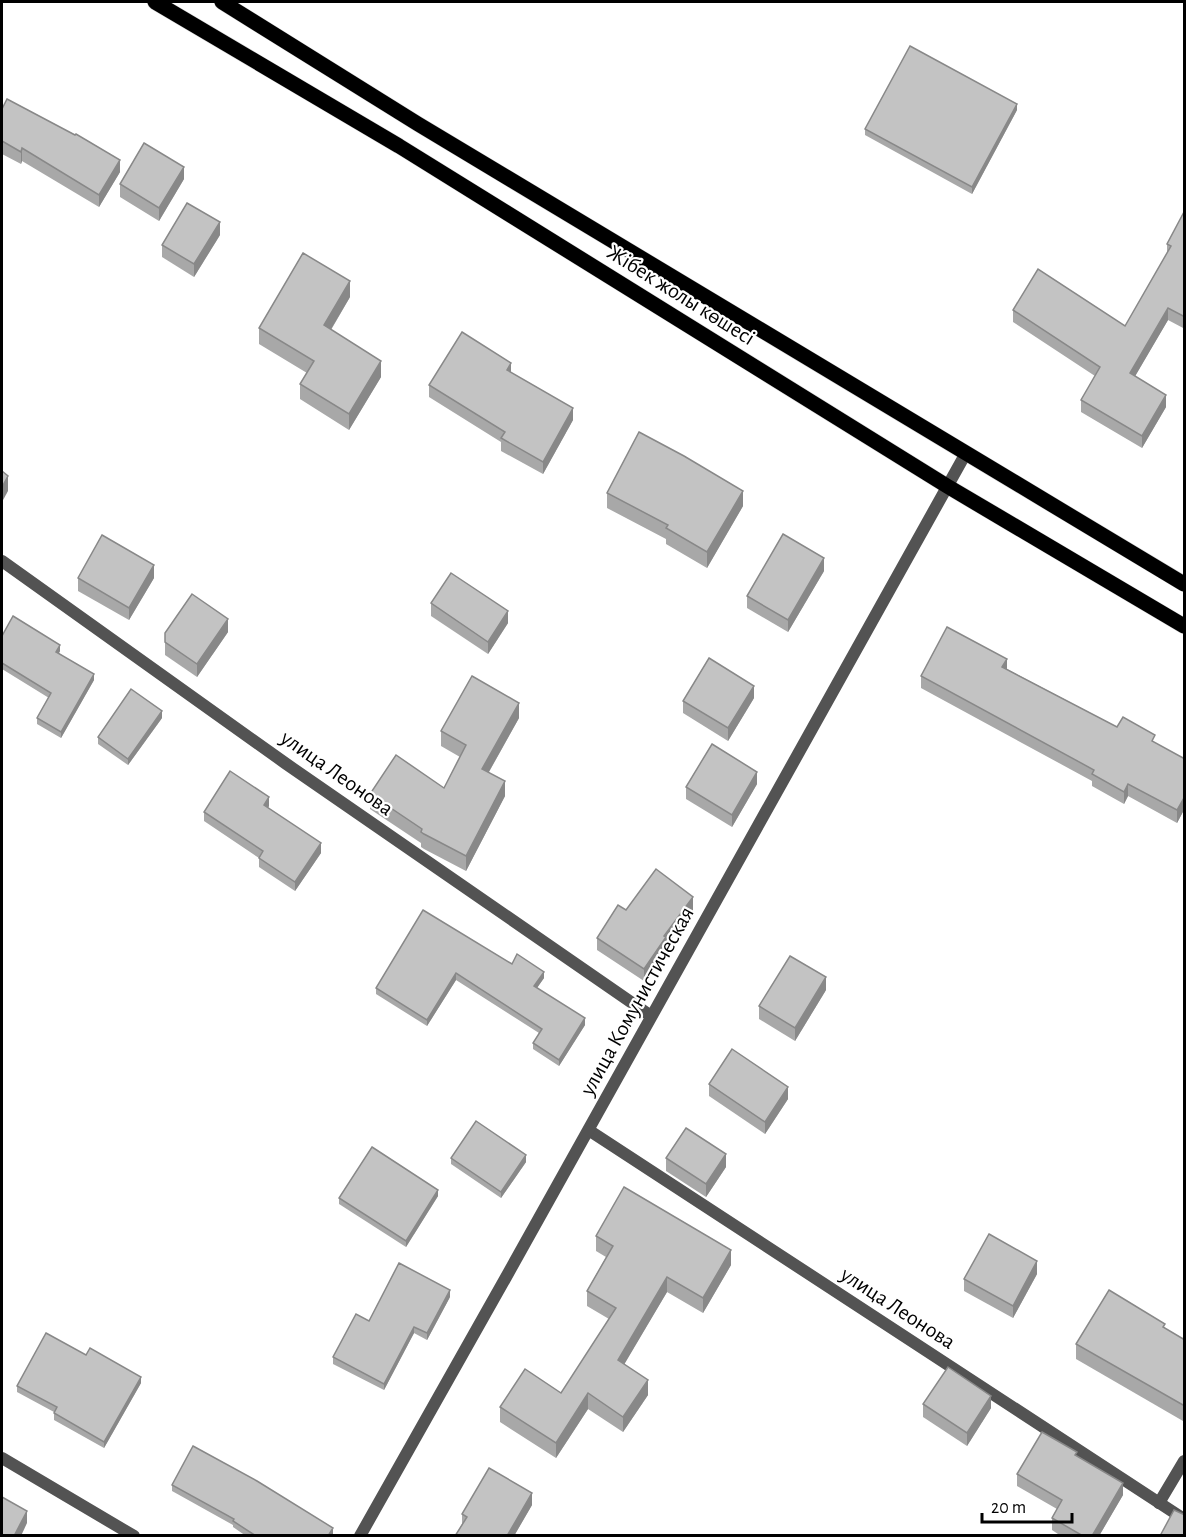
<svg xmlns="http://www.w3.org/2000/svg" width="1186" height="1537" viewBox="0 0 1186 1537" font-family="'Alegreya Sans',sans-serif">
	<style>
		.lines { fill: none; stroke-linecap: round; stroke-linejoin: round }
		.primary-casing { stroke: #dbdbdb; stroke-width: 16 }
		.service { stroke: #535353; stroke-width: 12 }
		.minor { stroke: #535353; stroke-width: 12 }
		.primary { stroke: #000; stroke-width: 15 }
		.wall { fill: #a8a8a8 }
		.shaded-wall { fill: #888 }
		.building { fill: #c3c3c3; stroke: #888; stroke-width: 1.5 }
		.labels { text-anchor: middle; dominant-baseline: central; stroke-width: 4.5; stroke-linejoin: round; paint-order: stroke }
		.street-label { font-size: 22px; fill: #000; stroke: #fff }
	</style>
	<rect width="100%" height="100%" fill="#fff"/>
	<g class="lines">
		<defs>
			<g id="primary">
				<polyline points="155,2 399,146 947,486 1184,626"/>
				<polyline points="222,2 418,124 1184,584"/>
			</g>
		</defs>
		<use href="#primary" class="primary-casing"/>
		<polyline class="service" points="1159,1503 1184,1461"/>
		<g class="minor">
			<polyline points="2,561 285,763 651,1016"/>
			<polyline points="590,1131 1184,1519"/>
			<polyline points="2,1458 134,1536"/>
			<path d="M360 1536C564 1176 765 814 966 453"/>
		</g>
		<use href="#primary" class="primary"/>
	</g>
	<g class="wall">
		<polygon points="2,109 120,172 99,207 22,161 21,164 2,154"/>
		<polygon points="1017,110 972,194 865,135 865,129"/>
		<polygon points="184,179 159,221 120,197 120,184"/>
		<polygon points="1185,210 1185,329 1168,320 1135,376 1166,407 1142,448 1081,412 1081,400 1095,376 1013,322 1013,310 1125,326 1167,254 1167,244"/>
		<polygon points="220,235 194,277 162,257 162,245"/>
		<polygon points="350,297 331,330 381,377 349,430 300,399 300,384 307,373 259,344 259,328"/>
		<polygon points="511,372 573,420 543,474 501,451 501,442 429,397 429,385"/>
		<polygon points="607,493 743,506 707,568 666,544 666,539 607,508"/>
		<polygon points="824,571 788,632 747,608 747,596"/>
		<polygon points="78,578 154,578 129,620 78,591"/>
		<polygon points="431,603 508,623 488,654 431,616"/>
		<polygon points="228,632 197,677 165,655 165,633"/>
		<polygon points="2,636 60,651 59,653 94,680 61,738 37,724 37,718 49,698 2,669"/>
		<polygon points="1007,669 1117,727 1155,743 1185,759 1185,808 1177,823 1128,796 1124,804 1092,786 1092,781 921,688 921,676"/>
		<polygon points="754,698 728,741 683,713 683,701"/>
		<polygon points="162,718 128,765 98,744 98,737"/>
		<polygon points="519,718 489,772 505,796 466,871 424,849 421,847 421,843 370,809 370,794 444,788 460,757 441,746 441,731"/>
		<polygon points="757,784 732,827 686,799 686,787"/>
		<polygon points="269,806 268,808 321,853 295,891 259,867 259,858 204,821 204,812"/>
		<polygon points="626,910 693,910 666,946 666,950 644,981 597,950 597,938"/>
		<polygon points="512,964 544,978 537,988 585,1025 559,1066 533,1049 533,1043 539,1033 456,980 427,1026 376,994 376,988"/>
		<polygon points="826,990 795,1041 759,1019 759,1006"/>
		<polygon points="709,1084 788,1099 765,1134 709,1096"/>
		<polygon points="451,1158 526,1162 501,1198 451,1164"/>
		<polygon points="666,1158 726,1167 706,1197 666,1171"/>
		<polygon points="438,1196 406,1247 339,1204 339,1198"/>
		<polygon points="596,1236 731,1265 703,1313 667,1292 624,1364 648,1395 623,1432 588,1409 556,1458 500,1422 500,1407 561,1393 609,1319 587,1306 587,1291 606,1257 596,1251"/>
		<polygon points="1037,1274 1013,1318 964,1291 964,1279"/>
		<polygon points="450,1297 427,1340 414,1333 384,1390 333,1364 333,1357 369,1321"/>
		<polygon points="1165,1329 1185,1340 1185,1419 1183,1421 1076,1359 1076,1344"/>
		<polygon points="86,1355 141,1383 104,1448 54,1420 54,1412 17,1392 17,1386"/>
		<polygon points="923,1404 991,1408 967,1446 923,1417"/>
		<polygon points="1077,1456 1123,1495 1099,1536 1061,1536 1052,1530 1052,1518 1057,1509 1017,1486 1017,1474"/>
		<polygon points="172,1485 333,1534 332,1536 246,1536 233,1527 233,1525 172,1491"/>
		<polygon points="532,1505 514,1536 455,1536 462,1524 462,1514"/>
	</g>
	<g class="shaded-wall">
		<polygon points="1017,104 1017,110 972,194 972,187"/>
		<polygon points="22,148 22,161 21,164 21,152"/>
		<polygon points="120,160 120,172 99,207 99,195"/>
		<polygon points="184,167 184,179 159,221 159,208"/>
		<polygon points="220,222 220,235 194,277 194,264"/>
		<polygon points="350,281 350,297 324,341 324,325"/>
		<polygon points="1168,308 1168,320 1130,385 1130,373"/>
		<polygon points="381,361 381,377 349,430 349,414"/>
		<polygon points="511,363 511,375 507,370"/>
		<polygon points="1166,395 1166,407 1142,448 1142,436"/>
		<polygon points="573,408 573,420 543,474 543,462"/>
		<polygon points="8,476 8,491 2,502 2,487"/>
		<polygon points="743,491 743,506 707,568 707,552"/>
		<polygon points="824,558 824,571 788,632 788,620"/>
		<polygon points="154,565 154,578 129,620 129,608"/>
		<polygon points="508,611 508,623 488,654 488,642"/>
		<polygon points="228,619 228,632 197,677 197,664"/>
		<polygon points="60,645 60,651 56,658 56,652"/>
		<polygon points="1007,659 1007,671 1002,667"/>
		<polygon points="94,674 94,680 61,738 61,732"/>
		<polygon points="754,686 754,698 728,741 728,728"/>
		<polygon points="519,703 519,718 482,784 482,769"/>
		<polygon points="162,711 162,718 128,765 128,759"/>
		<polygon points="757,772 757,784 732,827 732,815"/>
		<polygon points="505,781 505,796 466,871 466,856"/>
		<polygon points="1128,784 1128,796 1124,804 1124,792"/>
		<polygon points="1185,796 1185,808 1177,823 1177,810"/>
		<polygon points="269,797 269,806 264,814 264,805"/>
		<polygon points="321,843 321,853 295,891 295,882"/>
		<polygon points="693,897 693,910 666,946 666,950 644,981 644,969 664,936"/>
		<polygon points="544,972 544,978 534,992 534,986"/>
		<polygon points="456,973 456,980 427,1026 427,1020"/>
		<polygon points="826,977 826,990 795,1041 795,1028"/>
		<polygon points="585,1018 585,1025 559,1066 559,1060"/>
		<polygon points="788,1087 788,1099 765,1134 765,1122"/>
		<polygon points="726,1154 726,1167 706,1197 706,1184"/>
		<polygon points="526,1155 526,1162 501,1198 501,1192"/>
		<polygon points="438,1190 438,1196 406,1247 406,1241"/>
		<polygon points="731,1250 731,1265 703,1313 703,1298"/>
		<polygon points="1037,1261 1037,1274 1013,1318 1013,1306"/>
		<polygon points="667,1277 667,1292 618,1375 618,1360"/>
		<polygon points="450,1290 450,1297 427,1340 427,1333"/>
		<polygon points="414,1327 414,1333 384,1390 384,1384"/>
		<polygon points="141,1377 141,1383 104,1448 104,1442"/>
		<polygon points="648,1380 648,1395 623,1432 623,1417"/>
		<polygon points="588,1393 588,1409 556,1458 556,1443"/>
		<polygon points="991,1396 991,1408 967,1446 967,1433"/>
		<polygon points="1185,1403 1185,1419 1183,1421 1183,1405"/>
		<polygon points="1123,1483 1123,1495 1099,1536 1092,1536"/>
		<polygon points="532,1493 532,1505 514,1536 507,1536"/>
		<polygon points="27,1511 27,1523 21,1536 14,1536"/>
		<polygon points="333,1528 333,1534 332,1536 328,1536"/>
	</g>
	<g class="building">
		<polygon points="910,46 1017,104 972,187 865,129"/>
		<polygon points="7,99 75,135 76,134 120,160 99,195 22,148 21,152 2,141 2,109"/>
		<polygon points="144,143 184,167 159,208 120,184"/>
		<polygon points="187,203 220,222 194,264 162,245"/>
		<polygon points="1185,210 1185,317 1168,308 1130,373 1166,395 1142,436 1081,400 1100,367 1013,310 1038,269 1125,326 1171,246 1167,244"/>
		<polygon points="303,253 350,281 324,325 381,361 349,414 300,384 314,361 259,328"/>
		<polygon points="462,332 511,363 507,370 573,408 543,462 501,438 505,432 429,385"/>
		<polygon points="639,432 684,456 743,491 707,552 666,528 668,525 607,493"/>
		<polygon points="2,471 8,476 2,487"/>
		<polygon points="783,534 824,558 788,620 747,596"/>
		<polygon points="102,535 154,565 129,608 78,578"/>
		<polygon points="451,573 508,611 488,642 431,603"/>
		<polygon points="192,594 228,619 197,664 165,642 165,633"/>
		<polygon points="13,616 60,645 56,652 94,674 61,732 37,718 51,693 2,663 2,636"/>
		<polygon points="947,627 1007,659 1002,667 1117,727 1123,717 1155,735 1152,741 1185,759 1185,796 1177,810 1128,784 1124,792 1092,774 1094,770 921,676"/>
		<polygon points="709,658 754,686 728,728 683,701"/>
		<polygon points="472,676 519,703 482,769 505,781 466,856 424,834 421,832 422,829 370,794 396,755 444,788 466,745 441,731"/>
		<polygon points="131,689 162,711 128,759 98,737"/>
		<polygon points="712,744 757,772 732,815 686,787"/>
		<polygon points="230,771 269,797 264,805 321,843 295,882 259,858 263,851 204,812"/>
		<polygon points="656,869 693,897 664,936 666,937 644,969 597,938 618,905 626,910"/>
		<polygon points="423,910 512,964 517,954 544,972 534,986 585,1018 559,1060 533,1043 542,1029 456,973 427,1020 376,988"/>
		<polygon points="790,956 826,977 795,1028 759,1006"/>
		<polygon points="732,1049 788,1087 765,1122 709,1084"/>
		<polygon points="476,1121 526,1155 501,1192 451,1158"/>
		<polygon points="686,1128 726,1154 706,1184 666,1158"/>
		<polygon points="372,1147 438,1190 406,1241 339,1198"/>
		<polygon points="624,1187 731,1250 703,1298 667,1277 618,1360 648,1380 623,1417 588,1393 556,1443 500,1407 525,1369 561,1393 616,1308 587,1291 613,1246 596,1236"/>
		<polygon points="989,1234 1037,1261 1013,1306 964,1279"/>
		<polygon points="399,1263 450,1290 427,1333 414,1327 384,1384 333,1357 356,1314 369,1321"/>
		<polygon points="1109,1290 1165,1324 1163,1327 1185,1340 1185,1403 1183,1405 1076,1344"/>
		<polygon points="46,1333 86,1355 90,1348 141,1377 104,1442 54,1413 57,1407 17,1386"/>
		<polygon points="948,1367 991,1396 967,1433 923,1404"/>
		<polygon points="1042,1432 1077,1452 1075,1455 1123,1483 1092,1536 1083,1536 1052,1518 1062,1500 1017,1474"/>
		<polygon points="193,1446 257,1481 333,1528 328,1536 256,1536 233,1521 234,1519 172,1485"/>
		<polygon points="489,1468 532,1493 507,1536 455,1536 467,1517 462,1514"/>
		<polygon points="2,1497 27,1511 14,1536 2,1536"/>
		<polygon points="1174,1510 1185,1515 1185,1536 1160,1536"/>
	</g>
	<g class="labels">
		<g class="street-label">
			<text transform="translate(681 295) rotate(32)">Жібек жолы көшесі</text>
			<text transform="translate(337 773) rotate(35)">улица Леонова</text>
			<text transform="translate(637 1001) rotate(-61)">улица Комунистическая</text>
			<text transform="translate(898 1308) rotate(33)">улица Леонова</text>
		</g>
	</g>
	<rect width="1186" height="1537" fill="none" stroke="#000000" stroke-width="6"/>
	<path d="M982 1513v9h90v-9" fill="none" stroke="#000000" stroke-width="3"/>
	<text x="991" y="1513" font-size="18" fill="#000000" stroke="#ffffff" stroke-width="4.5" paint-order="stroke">20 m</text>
</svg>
